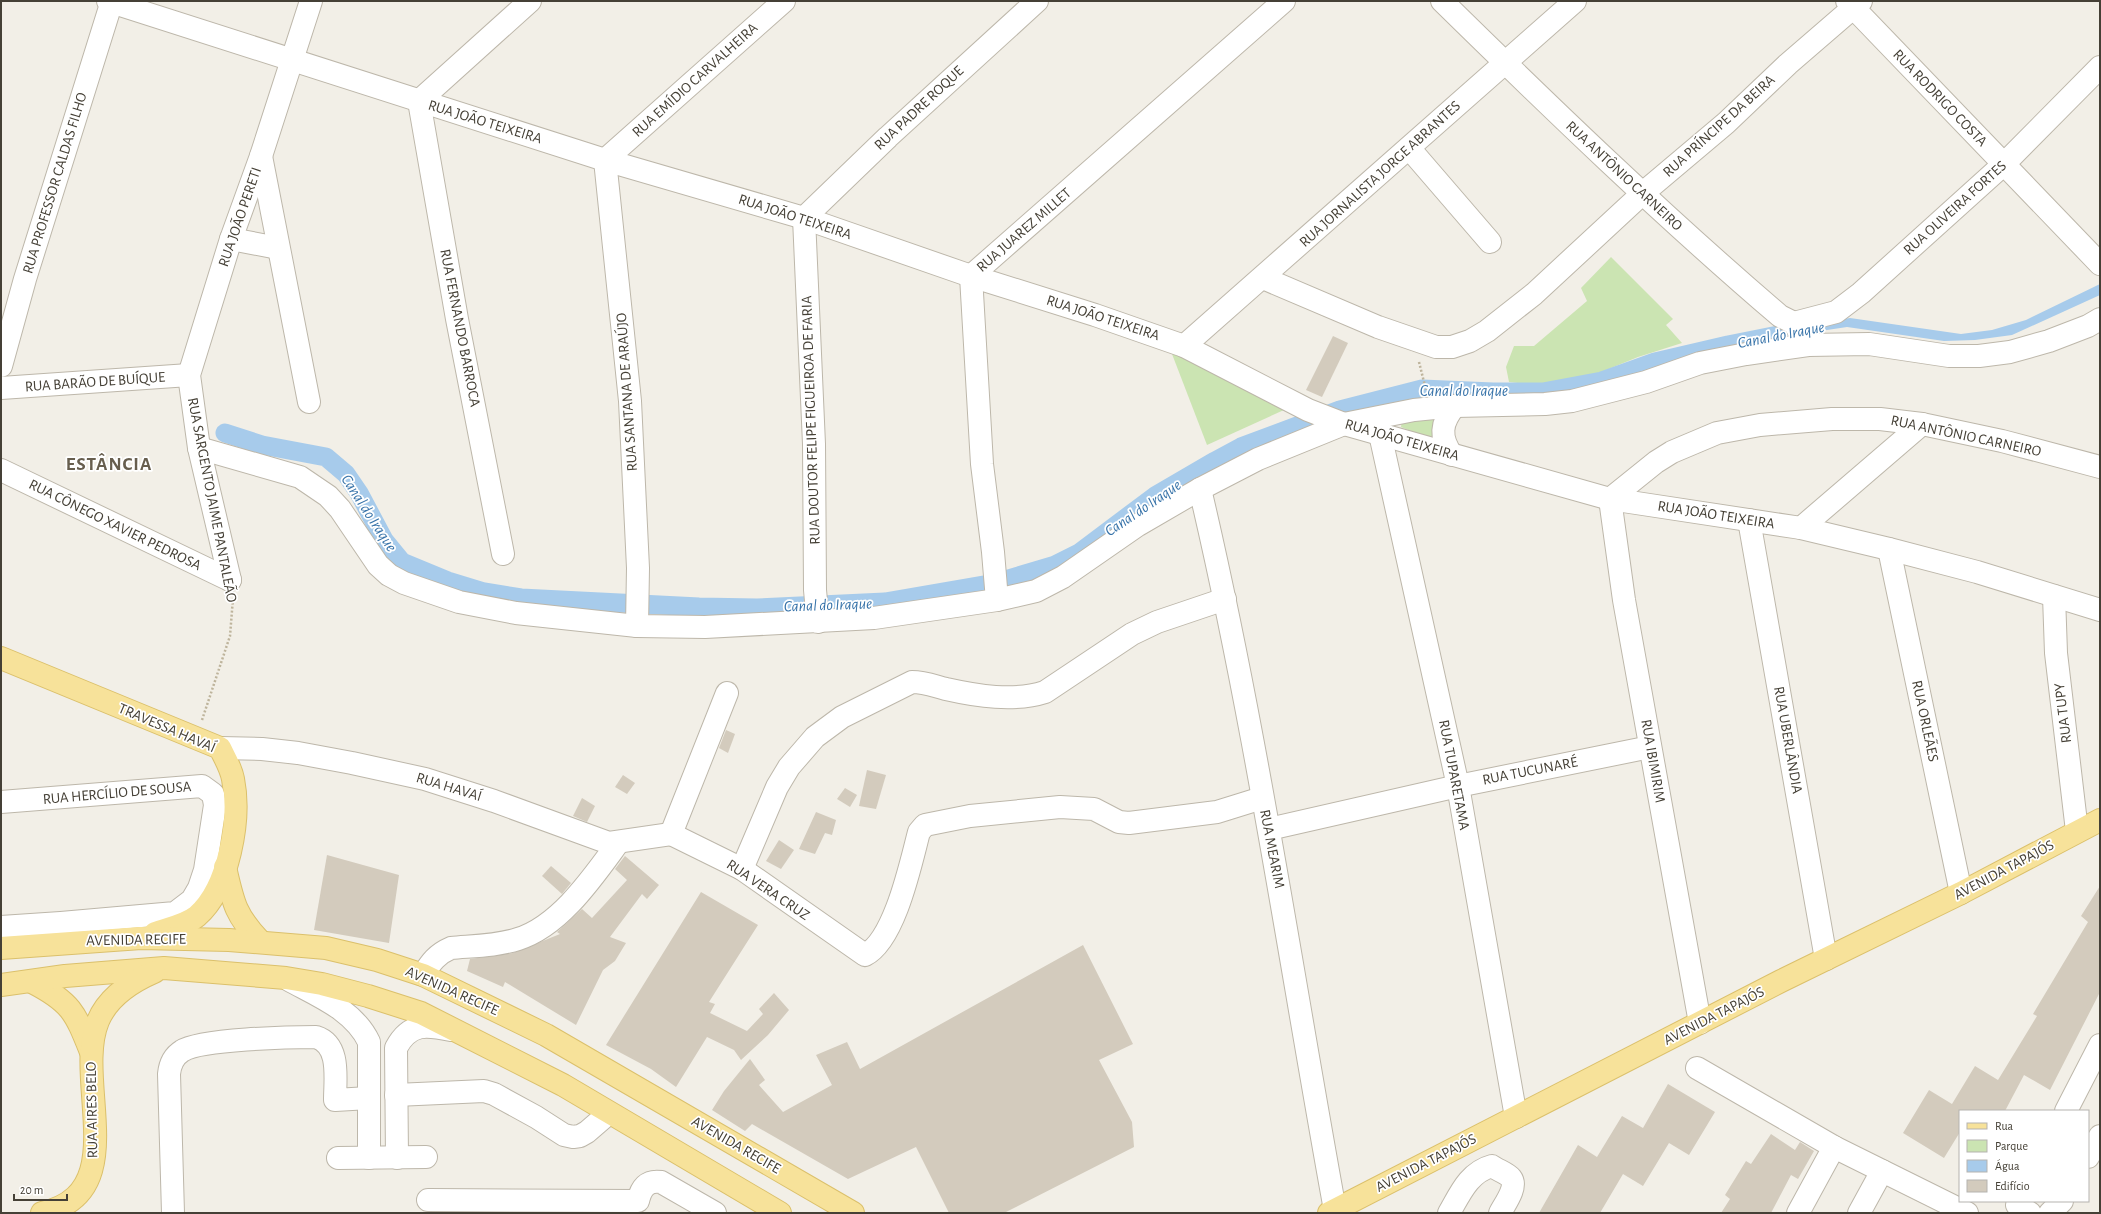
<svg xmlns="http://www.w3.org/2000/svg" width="2101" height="1214" viewBox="0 0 2101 1214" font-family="'Alegreya Sans',sans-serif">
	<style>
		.green { fill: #cbe4b2 }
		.water { fill: #a7cbeb }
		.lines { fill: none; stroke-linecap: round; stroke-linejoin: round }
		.canal { stroke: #a7cbeb; stroke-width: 19 }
		.building { fill: #d3cbbd }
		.minor-casing { stroke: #bdb7aa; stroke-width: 24 }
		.major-casing { stroke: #dbc06b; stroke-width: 24 }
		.path { stroke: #beb49c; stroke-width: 2.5; stroke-dasharray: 2 2; stroke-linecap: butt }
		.minor { stroke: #fff; stroke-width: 22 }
		.major { stroke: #f7e29a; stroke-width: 22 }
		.labels { text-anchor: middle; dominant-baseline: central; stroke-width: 3.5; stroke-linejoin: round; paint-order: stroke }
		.street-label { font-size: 15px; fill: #454036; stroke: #fff }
		.water-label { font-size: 16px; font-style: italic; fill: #3773a9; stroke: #fff }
		.district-label { font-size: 19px; font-weight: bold; letter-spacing: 1px; fill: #675e4e; stroke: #fff }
	</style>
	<rect width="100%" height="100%" fill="#f2efe7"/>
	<g class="green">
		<polygon points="1611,257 1673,319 1666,325 1682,343 1638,357 1589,377 1544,386 1509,382 1506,367 1514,346 1534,346 1587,301 1581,288"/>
		<polygon points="1172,354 1197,362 1284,410 1207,445"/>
		<polygon points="1439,416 1435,441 1401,427 1402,418"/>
	</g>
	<polygon class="water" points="2100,284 2100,295 2012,335 1975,340 1944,341 1847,327 1807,333 1805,325 1850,318 1961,334 1992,330 2026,320"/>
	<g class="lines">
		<polyline class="canal" points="225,433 262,445 326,457 346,474 359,493 384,540 402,562 448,581 484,592 521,598 699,607 757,608 885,602 995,583 1055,565 1079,553 1155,496 1215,461 1241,447 1340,410 1422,389 1493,392 1543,392 1602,381 1655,362 1728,345 1813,328"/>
	</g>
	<g class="building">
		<polygon points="1333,336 1348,343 1322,397 1306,390"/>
		<polygon points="726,730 735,734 728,753 719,748"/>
		<polygon points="867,770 886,775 876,809 859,806"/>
		<polygon points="623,775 635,783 627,794 615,787"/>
		<polygon points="845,788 857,795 850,807 837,799"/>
		<polygon points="582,798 595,806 587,822 573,816"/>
		<polygon points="816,812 836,820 832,835 825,833 815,854 799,849"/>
		<polygon points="779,840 794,850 781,869 766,861"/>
		<polygon points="327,855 399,875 389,943 314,930"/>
		<polygon points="625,856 659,885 647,899 642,894 610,937 626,943 615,961 603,970 576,1025 505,982 503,987 467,971 470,959 513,953 560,934 557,932 582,909 592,918 627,880 615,869"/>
		<polygon points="551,866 571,883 562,894 542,876"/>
		<polygon points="2100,886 2100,992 2050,1090 2024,1075 2005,1111 1960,1111 1960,1132 1944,1158 1903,1133 1929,1090 1952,1104 1975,1066 1998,1080 2037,1016 2033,1014 2088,922 2081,916"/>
		<polygon points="701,892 758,925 709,1002 715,1004 710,1013 747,1031 763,1014 759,1009 774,993 789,1010 768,1035 741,1060 734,1050 707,1037 676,1087 651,1069 606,1045"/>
		<polygon points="1083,945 1133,1044 1099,1060 1132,1122 1134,1147 1004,1213 949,1213 916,1147 848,1179 752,1124 745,1131 712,1110 724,1091 750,1059 765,1080 759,1085 783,1112 832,1085 816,1055 847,1042 860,1069"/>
		<polygon points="1668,1084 1715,1112 1689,1155 1669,1143 1643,1186 1623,1174 1600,1213 1539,1213 1578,1145 1597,1157 1622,1116 1643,1128"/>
		<polygon points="1771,1134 1795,1150 1800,1142 1814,1151 1798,1179 1791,1175 1771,1213 1721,1213 1730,1199 1725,1195 1746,1161 1751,1164"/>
	</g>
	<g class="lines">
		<defs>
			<g id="minor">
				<polyline points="108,1 605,160 804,218 971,276 1095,315 1184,346 1308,410 1344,424 1610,499 1801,528 1889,549 1977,572 2100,610"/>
				<path d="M1442 1C1552 109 1663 216 1780 316L1794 323 1808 345"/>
				<polyline points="1847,1 2100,264"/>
				<polyline points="1409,148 1490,242"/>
				<polyline points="261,156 309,402"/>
				<polyline points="231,239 278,248"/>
				<polyline points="1263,278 1378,327 1436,347 1452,347 1470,341 1487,331 1534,294 1643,193 1726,123 1788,64 1861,1"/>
				<polyline points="1794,323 1836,312 1861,293 2004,164 2100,67"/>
				<polyline points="1184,346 1575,1"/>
				<polyline points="1,366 25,279 112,1"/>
				<polyline points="1,388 189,375"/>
				<polyline points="1380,434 1458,786 1516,1117"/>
				<polyline points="199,448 300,477 328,496 340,509 378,565 389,575 404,583 459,602 516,613 637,626 705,627 874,618 997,600 1036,591 1063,577 1138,525 1200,489 1258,459 1344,424 1414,410 1455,406 1545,404 1572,401 1646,382 1700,363 1746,354 1808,345 1869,344 1949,356 1979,356 2010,352 2049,341 2088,326 2100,319"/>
				<path d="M1452 455C1439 437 1441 422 1455 406"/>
				<polyline points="1,470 230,580"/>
				<path d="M1200 489C1256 727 1291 969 1335 1210"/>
				<polyline points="1749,520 1826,959"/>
				<polyline points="1801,528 1922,424"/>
				<polyline points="1889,549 1961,893"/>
				<polyline points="503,554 457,319 419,101 530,1"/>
				<polyline points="230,580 199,448 189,375 231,239 261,156 311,1"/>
				<polyline points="2054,596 2056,653 2077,831"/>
				<polyline points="997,600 993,552 982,464 971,276 1284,1"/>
				<polyline points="818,622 815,590 814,444 804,218 888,137 1037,1"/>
				<polyline points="637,626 638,568 630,401 605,160 784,1"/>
				<polyline points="220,748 262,749 298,753 352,763 425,779 494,801 609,843 671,834"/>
				<polyline points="1,802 202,786 213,794 215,805 205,870 199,888 192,900 175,913 61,923 1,927"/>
				<polyline points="1269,829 1458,786 1650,747"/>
				<path d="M671 834 742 869 865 955C895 940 911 862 919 832L925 825 970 816 1060 807 1094 809 1119 822 1129 823 1217 812 1262 798"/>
				<polyline points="671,834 727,693"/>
				<path d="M742 869 777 787 789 767 815 737 842 717 912 682C925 682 934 686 946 689 977 696 1014 702 1045 692L1132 634 1157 622 1225 599"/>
				<path d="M423 975C431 962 437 954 451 948 473 946 497 946 518 939 560 926 593 877 618 843"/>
				<path d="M289 980C318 996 354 1010 369 1042V1158"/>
				<polyline points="1700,1023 1624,600 1610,499 1656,462 1672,452 1717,433 1760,425 1832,419 1880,419 1922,424 2002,441 2100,467"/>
				<polyline points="1697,1068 1834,1147 1967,1213"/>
				<polyline points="396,1095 484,1091 494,1094 536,1117 564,1135 573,1137 580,1136 587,1132 609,1113"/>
				<polyline points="2066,1111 2100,1045"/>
				<polyline points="2088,1157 2100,1136"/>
				<polyline points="338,1158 426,1157"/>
				<path d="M397 1158 396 1048C410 1022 427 1025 451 1030"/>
				<path d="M428 1200 638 1201C641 1188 647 1180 661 1182L715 1213"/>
				<polyline points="2019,1201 2017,1205 2030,1213"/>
				<path d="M173 1213 169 1074C170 1064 174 1056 182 1051 200 1039 291 1037 316 1037 341 1045 335 1079 335 1100L369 1098"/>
				<path d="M1449 1213C1460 1194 1469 1172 1492 1166 1497 1170 1507 1173 1511 1178 1518 1187 1504 1205 1500 1213"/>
				<polyline points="1798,1213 1834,1147"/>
				<polyline points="1859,1213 1882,1171"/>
				<polyline points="2050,1213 2062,1201"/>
			</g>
			<g id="major">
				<path d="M1 658 220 748C225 758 231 768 233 779 241 819 229 888 197 916 186 925 169 928 155 933"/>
				<path d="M225 867C233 902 235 915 260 941"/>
				<polyline points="1,948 141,938 229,940 326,948 377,960 423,975 546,1035 853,1213"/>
				<path d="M32 982C71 1002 75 1012 91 1052"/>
				<polyline points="1,985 65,976 164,968 286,978 322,984 368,996 421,1013 563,1085 780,1213"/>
				<path d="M42 1213C134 1193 73 1081 98 1021 108 997 131 982 154 972"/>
				<polyline points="1329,1213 1781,981 1961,893 2100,820"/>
			</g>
		</defs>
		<use href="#minor" class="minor-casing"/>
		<use href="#major" class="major-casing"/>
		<g class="path">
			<polyline points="1419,362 1426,390"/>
			<polyline points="202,720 230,636 233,598"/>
		</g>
		<use href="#minor" class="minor"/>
		<use href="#major" class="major"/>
	</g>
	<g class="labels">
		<g class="street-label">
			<text transform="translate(695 80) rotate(-42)">RUA EMÍDIO CARVALHEIRA</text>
			<text transform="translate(1940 98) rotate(46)">RUA RODRIGO COSTA</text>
			<text transform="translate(919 108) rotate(-43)">RUA PADRE ROQUE</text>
			<text transform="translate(485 122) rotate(17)">RUA JOÃO TEIXEIRA</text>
			<text transform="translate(1719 126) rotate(-42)">RUA PRÍNCIPE DA BEIRA</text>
			<text transform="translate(1380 174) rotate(-42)">RUA JORNALISTA JORGE ABRANTES</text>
			<text transform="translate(1624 176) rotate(43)">RUA ANTÔNIO CARNEIRO</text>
			<text transform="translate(55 183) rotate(-73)">RUA PROFESSOR CALDAS FILHO</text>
			<text transform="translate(1955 208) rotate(-42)">RUA OLIVEIRA FORTES</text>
			<text transform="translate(240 217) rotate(-71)">RUA JOÃO PERETI</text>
			<text transform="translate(795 217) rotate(18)">RUA JOÃO TEIXEIRA</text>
			<text transform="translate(1024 230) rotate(-41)">RUA JUAREZ MILLET</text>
			<text transform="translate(1103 318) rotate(18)">RUA JOÃO TEIXEIRA</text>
			<text transform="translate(460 328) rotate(79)">RUA FERNANDO BARROCA</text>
			<text transform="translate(95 382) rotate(-4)">RUA BARÃO DE BUÍQUE</text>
			<text transform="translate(627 392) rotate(-94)">RUA SANTANA DE ARAÚJO</text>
			<text transform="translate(811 420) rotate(-92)">RUA DOUTOR FELIPE FIGUEIROA DE FARIA</text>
			<text transform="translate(1966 436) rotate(12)">RUA ANTÔNIO CARNEIRO</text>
			<text transform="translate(1402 440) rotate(16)">RUA JOÃO TEIXEIRA</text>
			<text transform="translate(212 500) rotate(79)">RUA SARGENTO JAIME PANTALEÃO</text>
			<text transform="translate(1716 515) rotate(9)">RUA JOÃO TEIXEIRA</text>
			<text transform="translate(115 525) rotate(26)">RUA CÔNEGO XAVIER PEDROSA</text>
			<text transform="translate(2063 713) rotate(-97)">RUA TUPY</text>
			<text transform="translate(1925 721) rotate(78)">RUA ORLEÃES</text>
			<text transform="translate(167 728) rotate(23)">TRAVESSA HAVAÍ</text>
			<text transform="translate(1788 740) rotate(80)">RUA UBERLÂNDIA</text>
			<text transform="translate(1653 761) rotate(80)">RUA IBIMIRIM</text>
			<text transform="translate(1530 771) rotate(-11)">RUA TUCUNARÉ</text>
			<text transform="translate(1454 775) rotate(79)">RUA TUPARETAMA</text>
			<text transform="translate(449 787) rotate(17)">RUA HAVAÍ</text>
			<text transform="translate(117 793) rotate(-5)">RUA HERCÍLIO DE SOUSA</text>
			<text transform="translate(1272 849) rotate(79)">RUA MEARIM</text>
			<text transform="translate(2004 870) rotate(-28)">AVENIDA TAPAJÓS</text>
			<text transform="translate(768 890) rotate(34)">RUA VERA CRUZ</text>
			<text transform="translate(136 940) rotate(-1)">AVENIDA RECIFE</text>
			<text transform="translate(452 991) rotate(24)">AVENIDA RECIFE</text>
			<text transform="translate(1714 1016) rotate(-27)">AVENIDA TAPAJÓS</text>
			<text transform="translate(92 1110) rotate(-91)">RUA AIRES BELO</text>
			<text transform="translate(736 1145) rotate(30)">AVENIDA RECIFE</text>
			<text transform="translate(1426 1163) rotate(-27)">AVENIDA TAPAJÓS</text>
		</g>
		<g class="water-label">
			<text transform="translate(1781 335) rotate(-11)">Canal do Iraque</text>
			<text x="1464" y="391">Canal do Iraque</text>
			<text transform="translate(1143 508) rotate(-34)">Canal do Iraque</text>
			<text transform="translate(369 513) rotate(57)">Canal do Iraque</text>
			<text transform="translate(828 605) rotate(-2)">Canal do Iraque</text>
		</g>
		<g class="district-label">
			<text x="109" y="464">ESTÂNCIA</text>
		</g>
	</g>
	<rect width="2101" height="1214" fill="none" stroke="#454036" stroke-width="4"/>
	<rect x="1959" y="1110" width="130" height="92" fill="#ffffff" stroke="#b5b3af"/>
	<rect x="1967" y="1123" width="20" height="6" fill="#f7e29a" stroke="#b5b3af"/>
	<text x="1995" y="1130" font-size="12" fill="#454036">Rua</text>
	<rect x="1967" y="1140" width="20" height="12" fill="#cbe4b2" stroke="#b5b3af"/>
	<text x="1995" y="1150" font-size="12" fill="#454036">Parque</text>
	<rect x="1967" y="1160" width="20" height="12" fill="#a7cbeb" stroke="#b5b3af"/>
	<text x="1995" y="1170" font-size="12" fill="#454036">Água</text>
	<rect x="1967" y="1180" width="20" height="12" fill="#d3cbbd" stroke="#b5b3af"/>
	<text x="1995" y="1190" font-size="12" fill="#454036">Edifício</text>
	<path d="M14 1194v6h53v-6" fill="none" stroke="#454036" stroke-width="2"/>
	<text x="20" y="1194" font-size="12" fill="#454036" stroke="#ffffff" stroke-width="3" paint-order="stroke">20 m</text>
</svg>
